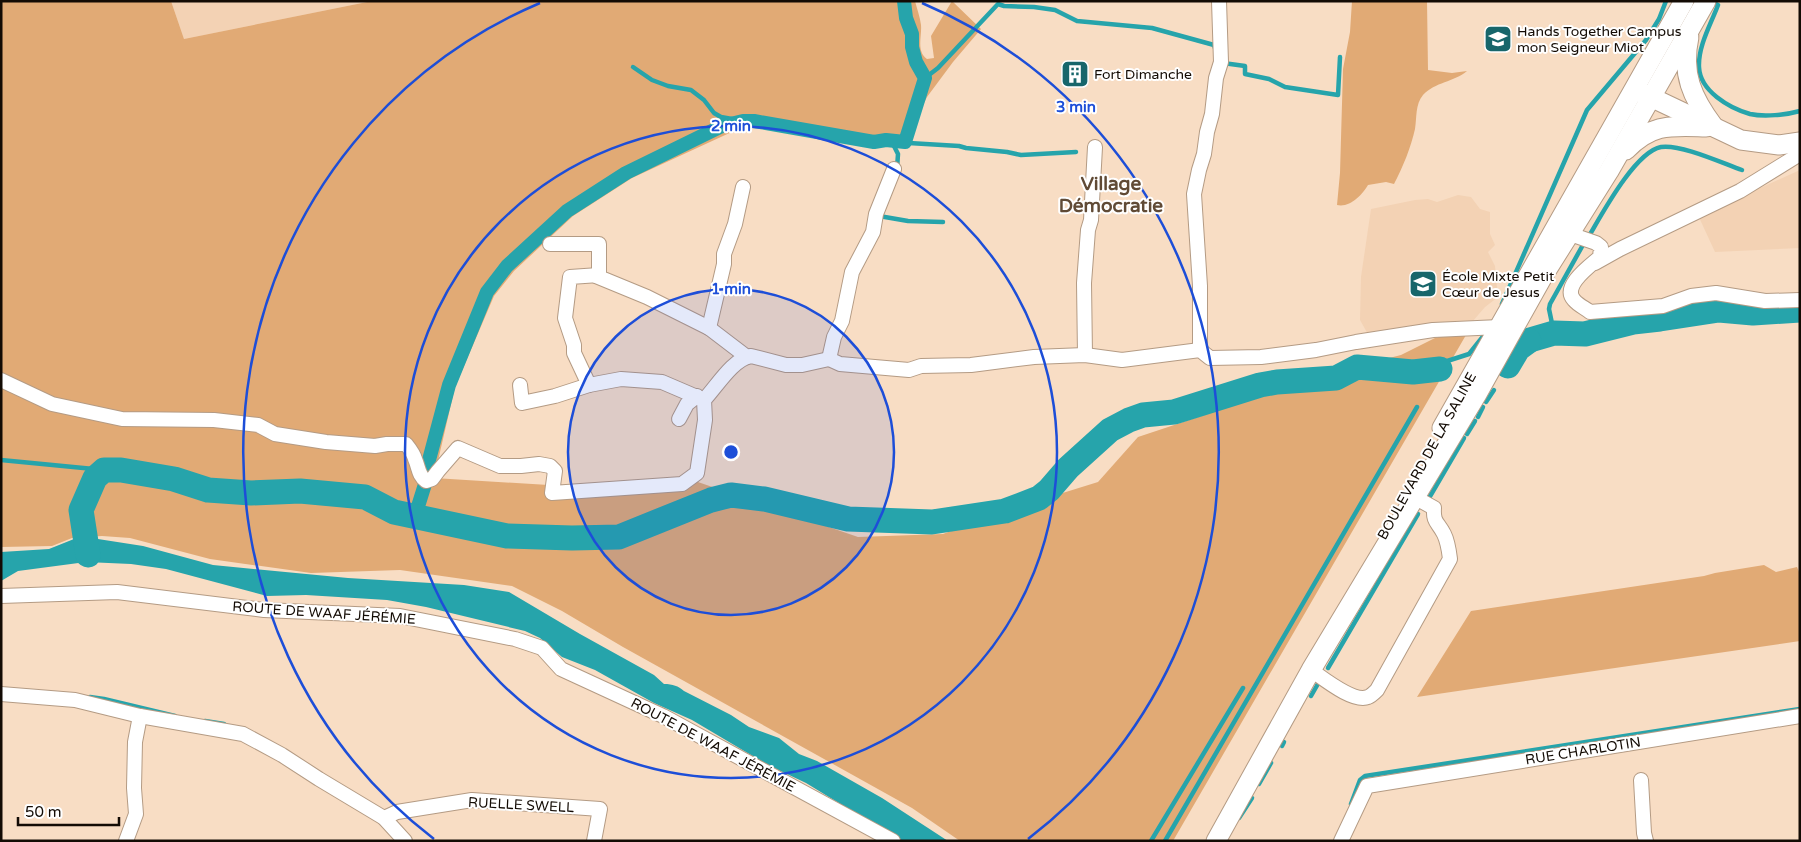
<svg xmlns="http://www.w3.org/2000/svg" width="1801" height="842" viewBox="0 0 1801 842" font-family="'Varela Round',sans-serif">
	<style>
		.built { fill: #f3d2b4 }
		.green { fill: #e1aa75 }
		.water { fill: #26a4ab }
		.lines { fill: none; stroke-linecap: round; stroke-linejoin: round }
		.stream { stroke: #26a4ab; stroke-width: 4.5 }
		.canal { stroke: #26a4ab; stroke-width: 14 }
		.river { stroke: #26a4ab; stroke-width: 25 }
		.street-casing { stroke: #b49b84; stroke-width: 16 }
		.secondary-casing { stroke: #b49b84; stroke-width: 21 }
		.street { stroke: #fff; stroke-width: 14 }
		.secondary { stroke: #fff; stroke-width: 19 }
		.ring { fill: none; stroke: #1d4ed8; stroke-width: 2.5 }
		.labels { text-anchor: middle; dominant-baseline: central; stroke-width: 4; stroke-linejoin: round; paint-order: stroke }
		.poi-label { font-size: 14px; fill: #130b04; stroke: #fff; text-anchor: start }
		.street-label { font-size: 14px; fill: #130b04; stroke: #fff }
		.district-label { font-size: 19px; font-weight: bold; fill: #604a35; stroke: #fff }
		.centre { fill: #1d4ed8; stroke: #fff; stroke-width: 2.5 }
		.ring-label { font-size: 15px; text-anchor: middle; font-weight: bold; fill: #1d4ed8; stroke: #fff; stroke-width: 4; stroke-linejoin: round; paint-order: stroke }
	</style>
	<rect width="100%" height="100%" fill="#f8ddc4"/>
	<g class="built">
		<polygon points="171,1 372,1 184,39"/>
		<polygon points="1800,170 1800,248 1715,252 1697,213 1727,203"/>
		<polygon points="1458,195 1471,197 1480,209 1490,212 1490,234 1495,245 1488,252 1495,266 1498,297 1485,307 1472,322 1369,336 1360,320 1361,277 1371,209 1415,200 1428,199 1437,202"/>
	</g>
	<g class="green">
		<path d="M1 1H171L184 39 372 1H915C917 9 920 17 921 25 922 37 916 51 927 59L934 58 931 36 952 1 981 29 953 62 927 97 911 129 898 144H875L750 127 736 130 632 178 573 216 514 271 494 296 455 387 434 478 565 486 695 481 858 537 943 534 1005 511 1098 482 1138 437 1331 373 1401 355 1435 338 1448 335H1466L1173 841H960L912 808 623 647 562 611 512 586 400 570 311 573 210 559 130 538 102 536 72 538 52 546 1 547Z"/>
		<path d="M1352 1H1427L1428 70 1452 73 1467 71C1454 82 1435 82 1423 95 1415 105 1417 117 1415 129 1411 147 1403 167 1394 184L1386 182 1368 185C1362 195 1350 208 1337 205L1340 173 1343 69 1350 32Z"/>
		<polygon points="1764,565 1776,572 1797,567 1800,574 1800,641 1417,697 1471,611 1704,576 1715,573"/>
	</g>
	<path class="water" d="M85 537 143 546 213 565 348 578 464 585 509 592 580 634 654 675 664 684C673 684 678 686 684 691L731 715 749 727 779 738 799 754 817 761 882 798 948 841H901L806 783 768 765 692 720 654 703 595 670 562 657 540 638 525 631 426 607 387 600 306 595 267 596 166 569 131 564 86 562 18 571 1 581V552L49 549 74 539Z"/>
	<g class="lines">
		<g class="stream">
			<path d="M1716 4 1718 5C1711 24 1698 46 1699 67 1700 91 1729 108 1750 114 1764 117 1786 115 1800 111"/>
			<polyline points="1223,63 1245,66 1245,74 1269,79 1285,87 1338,95 1340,57"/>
			<polyline points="633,67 652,80 668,86 691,90 704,100 714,113 721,117 743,121"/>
			<polyline points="925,78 938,68 998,4 1004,6 1034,7 1055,10 1077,21 1152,28 1214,45 1215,48"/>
			<polyline points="897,169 898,154 892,142 959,146 966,148 1007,152 1021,155 1076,152"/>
			<polyline points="879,215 879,216 908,221 943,222"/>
			<path d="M1589 236C1602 214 1635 152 1661 147 1681 144 1722 163 1742 170"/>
			<polyline points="1502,304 1587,110 1646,40 1659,19 1666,1"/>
			<polyline points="1554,333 1549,309 1550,304 1584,243"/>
			<polyline points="1413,372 1469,354 1485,334"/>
			<polyline points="1486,402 1494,390"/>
			<polyline points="1478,417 1483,407"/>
			<polyline points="1467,434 1475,421"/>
			<polyline points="1,460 104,470"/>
			<polyline points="1429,498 1464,438"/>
			<polyline points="1328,668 1418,514"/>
			<polyline points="1311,696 1319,682"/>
			<polyline points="90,697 104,699 175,716"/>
			<polyline points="205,721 224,724"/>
			<polyline points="1282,746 1284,742"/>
			<polyline points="1259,784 1271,763"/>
			<polyline points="1351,804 1360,780 1365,776 1800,709"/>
			<polyline points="1239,818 1252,798"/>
			<polyline points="1151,841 1243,688"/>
			<polyline points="1165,841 1417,407"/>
		</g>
		<polyline class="canal" points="415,516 426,481 429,460 449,385 487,292 507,266 567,211 626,173 722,126 743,121 754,121 874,142 886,140 905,142 925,78 916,62 912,47 912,34 906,18 904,1"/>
		<g class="river">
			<polyline points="1520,343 1554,333 1585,334 1633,322 1660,319 1719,310 1753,313 1800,310"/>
			<polyline points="1508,366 1518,349 1529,341"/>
			<polyline points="88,555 81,510 95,478 104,470 121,470 174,479 208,490 251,493 300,491 365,497 394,512 507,536 572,538 619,537 711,500 731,495 764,499 848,519 932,522 1005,511 1039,498 1049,490 1068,468 1110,430 1129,420 1143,415 1174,412 1260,385 1277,382 1336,378 1357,367 1413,372 1440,369"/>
		</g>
		<defs>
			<g id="street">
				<path d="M1570 234 1596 243 1601 247 1600 257C1591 265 1561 286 1574 300 1578 305 1585 308 1590 312L1663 306 1691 296 1716 293 1765 301 1800 300"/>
				<polyline points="550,244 599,244 599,275 596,276 647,297 709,328 747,357"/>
				<polyline points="1595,263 1620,249 1740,191 1800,154"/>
				<polyline points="599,275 570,277 565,318 574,345 574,353 589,385 621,379 662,382 704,400"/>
				<polyline points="709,328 724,264 724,254 735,224 743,187"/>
				<polyline points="1200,350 1200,286 1194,194 1199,170 1204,154 1207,132 1212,114 1216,78 1221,62 1219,1"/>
				<polyline points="1085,355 1084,283 1088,230 1091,220 1095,147"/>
				<polyline points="829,359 840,364 909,370 921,366 971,365 1034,357 1085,355 1122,360 1200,350 1210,358 1261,357 1316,350 1356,342 1433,330 1500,327"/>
				<polyline points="829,359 834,337 842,321 852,272 873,232 876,214 894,169"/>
				<path d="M1 380 52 404 122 419 214 420 258 425 275 434 326 442 375 446 387 444H406C410 449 414 454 415 459 419 468 418 475 426 481L432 479 438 471 458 448 500 466H521L539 464 550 466 555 471 552 493 682 484 697 473 705 420 704 400C717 386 733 359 751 356L786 365H802L829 359"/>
				<polyline points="520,385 522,403 555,396 589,385"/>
				<polyline points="679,419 687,404 697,396"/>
				<polyline points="1,596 117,592 264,610 400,616 515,639 542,648 561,669 663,716 893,841"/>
				<path d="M1311 670C1323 678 1353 703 1368 697 1371 696 1375 692 1377 690L1450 559C1449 551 1448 542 1444 534 1438 522 1433 523 1434 508L1414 497"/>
				<polyline points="1,694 75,700 140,716 243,734 282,755 319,779 384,818 405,841"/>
				<polyline points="1641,780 1644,833 1646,841"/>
				<polyline points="384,818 397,812 472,800 600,809 594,841"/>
				<polyline points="126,841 136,814 134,788 135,742 140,716"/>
				<polyline points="1341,841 1367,786 1800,716"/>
			</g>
			<g id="secondary">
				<path d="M1689 37C1681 73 1692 98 1714 127"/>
				<polyline points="1640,92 1741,140 1779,145 1800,142"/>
				<path d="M1626 150C1652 123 1671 126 1706 127"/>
				<polyline points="1442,428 1684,1"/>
				<polyline points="1216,841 1311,670 1477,394 1543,276 1609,171 1706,1"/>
			</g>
		</defs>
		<use href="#street" class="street-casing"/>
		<use href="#secondary" class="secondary-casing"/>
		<use href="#street" class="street"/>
		<use href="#secondary" class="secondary"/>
	</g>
	<circle cx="731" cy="452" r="163" fill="#1d4ed8" fill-opacity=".12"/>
	<g class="ring">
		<circle cx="731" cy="452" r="163"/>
		<circle cx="731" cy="452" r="326"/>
		<path d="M434 839A488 488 0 0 1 540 3M922 3A488 488 0 0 1 1028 839"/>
	</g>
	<defs>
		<symbol id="school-square" viewBox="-11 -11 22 22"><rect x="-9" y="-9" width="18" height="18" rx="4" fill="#17666b" stroke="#fff"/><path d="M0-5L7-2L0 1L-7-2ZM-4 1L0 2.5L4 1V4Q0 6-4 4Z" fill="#fff"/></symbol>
		<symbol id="building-square" viewBox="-11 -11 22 22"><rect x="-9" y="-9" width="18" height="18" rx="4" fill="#17666b" stroke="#fff"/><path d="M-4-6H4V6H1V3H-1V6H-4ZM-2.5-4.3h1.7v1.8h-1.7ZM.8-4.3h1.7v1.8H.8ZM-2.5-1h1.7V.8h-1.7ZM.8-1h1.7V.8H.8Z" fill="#fff"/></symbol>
	</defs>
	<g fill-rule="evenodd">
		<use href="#school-square" x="1482" y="23" width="32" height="32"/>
		<use href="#building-square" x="1059" y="58" width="32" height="32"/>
		<use href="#school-square" x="1407" y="268" width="32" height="32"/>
	</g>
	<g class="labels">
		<g class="poi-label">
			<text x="1517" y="31">Hands Together Campus<tspan x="1517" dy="16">mon Seigneur Miot</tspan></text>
			<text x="1094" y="74">Fort Dimanche</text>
			<text x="1442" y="276">École Mixte Petit<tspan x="1442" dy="16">Cœur de Jesus</tspan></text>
		</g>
		<g class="street-label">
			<text transform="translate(1427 456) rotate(-61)">BOULEVARD DE LA SALINE</text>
			<text transform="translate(324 613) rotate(4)">ROUTE DE WAAF JÉRÉMIE</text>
			<text transform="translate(713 745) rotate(28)">ROUTE DE WAAF JÉRÉMIE</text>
			<text transform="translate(1583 751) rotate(-9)">RUE CHARLOTIN</text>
			<text transform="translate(521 805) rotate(3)">RUELLE SWELL</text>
		</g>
		<g class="district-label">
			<text x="1111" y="184">Village<tspan x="1111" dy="22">Démocratie</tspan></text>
		</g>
	</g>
	<circle cx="731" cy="452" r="8" class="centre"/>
	<g class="ring-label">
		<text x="1076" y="112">3 min</text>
		<text x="731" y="131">2 min</text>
		<text x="731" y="294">1 min</text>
	</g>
	<rect width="1801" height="842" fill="none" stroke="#130b04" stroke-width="5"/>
	<path d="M18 817v8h101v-8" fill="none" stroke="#130b04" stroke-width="2.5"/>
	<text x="25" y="817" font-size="15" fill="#130b04" stroke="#ffffff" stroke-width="4" paint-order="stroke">50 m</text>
</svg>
